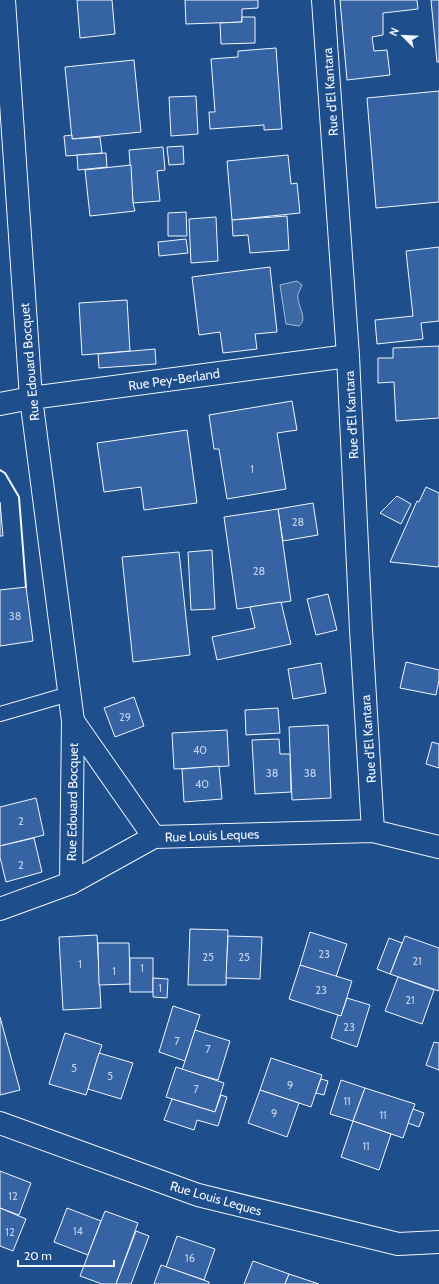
<svg xmlns="http://www.w3.org/2000/svg" width="439" height="1284" viewBox="0 0 439 1284" font-family="Cabin,sans-serif">
	<style>
		.water { fill: #3b69a3; stroke: #a8bbd7 }
		.building { fill: #3563a3; stroke: #f2f6ff }
		.lines { fill: none; stroke-linecap: round; stroke-linejoin: round }
		.lane-casing { stroke: #f2f6ff; stroke-width: 16 }
		.street-casing { stroke: #f2f6ff; stroke-width: 24 }
		.lane { stroke: #1f4e8c; stroke-width: 14 }
		.street { stroke: #1f4e8c; stroke-width: 22 }
		.wall { stroke: #f2f6ff; stroke-width: 2 }
		.labels { text-anchor: middle; dominant-baseline: central; stroke-width: 3; stroke-linejoin: round; paint-order: stroke }
		.number-label { font-size: 11px; fill: #c3d1e8 }
		.street-label { font-size: 13px; fill: #f2f6ff; stroke: #1f4e8c }
	</style>
	<rect width="100%" height="100%" fill="#1f4e8c"/>
	<path class="water" d="M297 281 302 285C301 288 299 291 298 294 296 305 309 318 299 326L286 324 280 285Z"/>
	<g class="building">
		<polygon points="77,0 112,0 115,34 80,38"/>
		<polygon points="185,0 258,0 258,8 242,9 242,22 186,24"/>
		<polygon points="340,0 417,0 418,9 383,13 383,35 372,37 374,51 387,50 390,75 347,80"/>
		<polygon points="431,0 439,0 439,62 437,62"/>
		<polygon points="242,17 255,17 255,43 221,44 220,23 242,22"/>
		<polygon points="276,48 282,129 264,130 264,125 210,129 209,112 215,112 211,59 238,57 238,51"/>
		<polygon points="134,60 141,132 72,139 65,67"/>
		<polygon points="439,91 439,202 376,208 367,98"/>
		<polygon points="196,96 198,134 171,136 169,97"/>
		<polygon points="72,135 72,139 100,137 102,153 66,156 64,136"/>
		<polygon points="183,146 184,164 169,165 167,147"/>
		<polygon points="163,147 165,170 157,171 160,201 133,203 129,150"/>
		<polygon points="106,153 107,167 78,170 77,155"/>
		<polygon points="288,155 291,184 297,183 300,213 232,220 227,161"/>
		<polygon points="131,165 133,203 135,211 90,216 85,170"/>
		<polygon points="186,212 187,236 168,236 168,213"/>
		<polygon points="287,216 289,250 250,253 248,235 233,236 232,220"/>
		<polygon points="216,217 218,261 191,263 189,219"/>
		<polygon points="186,239 188,253 159,256 158,242"/>
		<polygon points="439,247 439,321 421,323 423,339 377,344 375,320 413,316 406,251"/>
		<polygon points="270,267 277,332 255,334 257,349 223,353 220,332 199,335 192,277"/>
		<polygon points="127,300 130,351 82,355 79,303"/>
		<polygon points="439,346 439,418 396,421 394,382 378,383 378,358 393,358 393,348"/>
		<polygon points="155,349 156,364 99,368 98,354"/>
		<polygon points="292,401 297,430 277,433 286,489 227,499 219,449 214,449 209,415"/>
		<polygon points="187,430 197,503 144,510 141,487 104,492 97,443"/>
		<polygon points="426,487 439,493 439,564 438,567 390,562 417,501 419,502"/>
		<polygon points="397,496 411,504 401,524 380,513"/>
		<polygon points="0,502 3,536 0,536"/>
		<polygon points="313,503 318,535 283,541 278,509"/>
		<polygon points="278,509 291,601 237,609 224,517"/>
		<polygon points="212,550 215,609 191,610 188,552"/>
		<polygon points="179,552 190,655 133,662 122,557"/>
		<polygon points="26,587 33,641 0,646 0,590"/>
		<polygon points="328,594 337,630 316,635 307,599"/>
		<polygon points="281,602 291,644 217,660 212,637 255,628 250,607"/>
		<polygon points="406,662 439,670 439,680 436,695 400,688"/>
		<polygon points="321,663 326,693 293,699 288,669"/>
		<polygon points="134,697 144,726 115,737 104,708"/>
		<polygon points="278,708 280,733 246,735 245,710"/>
		<polygon points="328,725 331,798 292,800 289,727"/>
		<polygon points="227,730 229,766 174,769 172,733"/>
		<polygon points="279,739 280,754 290,754 291,792 255,794 252,740"/>
		<polygon points="432,742 439,744 439,768 426,764"/>
		<polygon points="219,766 222,799 184,802 182,769"/>
		<polygon points="36,798 44,835 0,846 0,807"/>
		<polygon points="34,838 42,872 6,882 0,857 0,846"/>
		<polygon points="190,929 228,930 226,985 188,985"/>
		<polygon points="310,932 347,944 336,977 300,965"/>
		<polygon points="97,935 101,1008 63,1010 59,937"/>
		<polygon points="228,936 262,937 260,979 226,978"/>
		<polygon points="405,936 439,948 439,991 390,974"/>
		<polygon points="389,938 402,943 390,974 377,969"/>
		<polygon points="98,943 129,943 130,984 99,985"/>
		<rect x="130" y="958" width="23" height="34"/>
		<polygon points="300,965 352,981 341,1016 289,999"/>
		<polygon points="398,977 434,990 422,1024 385,1011"/>
		<polygon points="153,978 168,979 167,998 153,997"/>
		<polygon points="347,998 370,1005 357,1047 331,1038 338,1015 341,1016"/>
		<polygon points="173,1006 200,1015 185,1061 159,1052"/>
		<polygon points="0,1017 20,1090 0,1095"/>
		<polygon points="195,1030 230,1041 218,1080 182,1070"/>
		<polygon points="65,1033 102,1045 86,1095 49,1084"/>
		<polygon points="434,1042 439,1043 439,1070 426,1065"/>
		<polygon points="99,1053 133,1063 121,1099 88,1089"/>
		<polygon points="271,1058 322,1075 311,1107 260,1090"/>
		<polygon points="176,1067 224,1083 215,1112 166,1097"/>
		<polygon points="321,1079 328,1081 324,1095 316,1093"/>
		<polygon points="341,1080 365,1088 353,1121 330,1114"/>
		<polygon points="365,1088 415,1104 403,1138 353,1121"/>
		<polygon points="260,1090 299,1103 287,1137 248,1123"/>
		<polygon points="221,1095 227,1097 218,1126 197,1120 194,1130 164,1120 172,1099 215,1112"/>
		<polygon points="413,1109 424,1113 419,1127 408,1123"/>
		<polygon points="353,1121 391,1134 379,1170 341,1157"/>
		<polygon points="0,1171 31,1183 19,1215 0,1208"/>
		<polygon points="0,1208 26,1219 13,1251 0,1246"/>
		<polygon points="67,1208 101,1221 88,1255 54,1242"/>
		<polygon points="105,1211 138,1223 116,1284 102,1284 80,1276"/>
		<polygon points="136,1231 149,1236 131,1284 116,1284"/>
		<polygon points="177,1236 215,1249 204,1280 166,1267"/>
		<polygon points="253,1261 289,1274 285,1284 244,1284"/>
		<polygon points="161,1265 209,1282 209,1284 154,1284"/>
		<polygon points="289,1274 319,1284 285,1284"/>
	</g>
	<g class="lines">
		<defs>
			<polyline id="lane" points="0,714 69,694"/>
			<g id="street">
				<polyline points="4,0 31,398 73,721 71,883"/>
				<polyline points="323,0 348,356 361,630 373,831"/>
				<polyline points="0,404 31,398 348,356"/>
				<polyline points="73,721 154,837"/>
				<polyline points="0,909 71,883 154,837 373,831 439,847"/>
				<polyline points="0,1123 198,1195 398,1244 439,1242"/>
			</g>
		</defs>
		<use href="#lane" class="lane-casing"/>
		<use href="#street" class="street-casing"/>
		<use href="#lane" class="lane"/>
		<use href="#street" class="street"/>
		<polyline class="wall" points="0,470 5,473 19,497 26,587"/>
	</g>
	<g class="labels">
		<g class="number-label">
			<text x="252" y="469">1</text>
			<text x="298" y="522">28</text>
			<text x="259" y="571">28</text>
			<text x="15" y="616">38</text>
			<text x="125" y="717">29</text>
			<text x="200" y="750">40</text>
			<text x="272" y="773">38</text>
			<text x="310" y="773">38</text>
			<text x="202" y="784">40</text>
			<text x="21" y="821">2</text>
			<text x="21" y="865">2</text>
			<text x="324" y="954">23</text>
			<text x="208" y="957">25</text>
			<text x="244" y="957">25</text>
			<text x="417" y="961">21</text>
			<text x="80" y="964">1</text>
			<text x="142" y="968">1</text>
			<text x="114" y="971">1</text>
			<text x="160" y="988">1</text>
			<text x="321" y="990">23</text>
			<text x="410" y="1000">21</text>
			<text x="349" y="1027">23</text>
			<text x="177" y="1041">7</text>
			<text x="208" y="1049">7</text>
			<text x="74" y="1068">5</text>
			<text x="110" y="1076">5</text>
			<text x="290" y="1085">9</text>
			<text x="196" y="1089">7</text>
			<text x="347" y="1101">11</text>
			<text x="274" y="1113">9</text>
			<text x="383" y="1115">11</text>
			<text x="366" y="1146">11</text>
			<text x="13" y="1196">12</text>
			<text x="78" y="1231">14</text>
			<text x="10" y="1232">12</text>
			<text x="190" y="1258">16</text>
		</g>
		<g class="street-label">
			<text transform="translate(330 92) rotate(-94)">Rue d'El Kantara</text>
			<text transform="translate(29 362) rotate(-95)">Rue Edouard Bocquet</text>
			<text transform="translate(174 379) rotate(-8)">Rue Pey-Berland</text>
			<text transform="translate(351 415) rotate(-93)">Rue d'El Kantara</text>
			<text transform="translate(368 739) rotate(-94)">Rue d'El Kantara</text>
			<text transform="translate(72 802) rotate(-89)">Rue Edouard Bocquet</text>
			<text transform="translate(212 835) rotate(-2)">Rue Louis Leques</text>
			<text transform="translate(216 1198) rotate(16)">Rue Louis Leques</text>
		</g>
	</g>
	<g transform="translate(403 36) rotate(294)" stroke="#1f4e8c" stroke-width="3" paint-order="stroke">
	<path d="M0-3L7 15L0 10L-7 15Z" fill="#f2f6ff"/>
	<text y="-6" font-size="11" font-weight="bold" text-anchor="middle" fill="#f2f6ff">N</text>
	</g>
	<path d="M18 1260v6h96v-6" fill="none" stroke="#f2f6ff" stroke-width="2"/>
	<text x="24" y="1260" font-size="12" fill="#f2f6ff" stroke="#1f4e8c" stroke-width="3" paint-order="stroke">20 m</text>
</svg>
